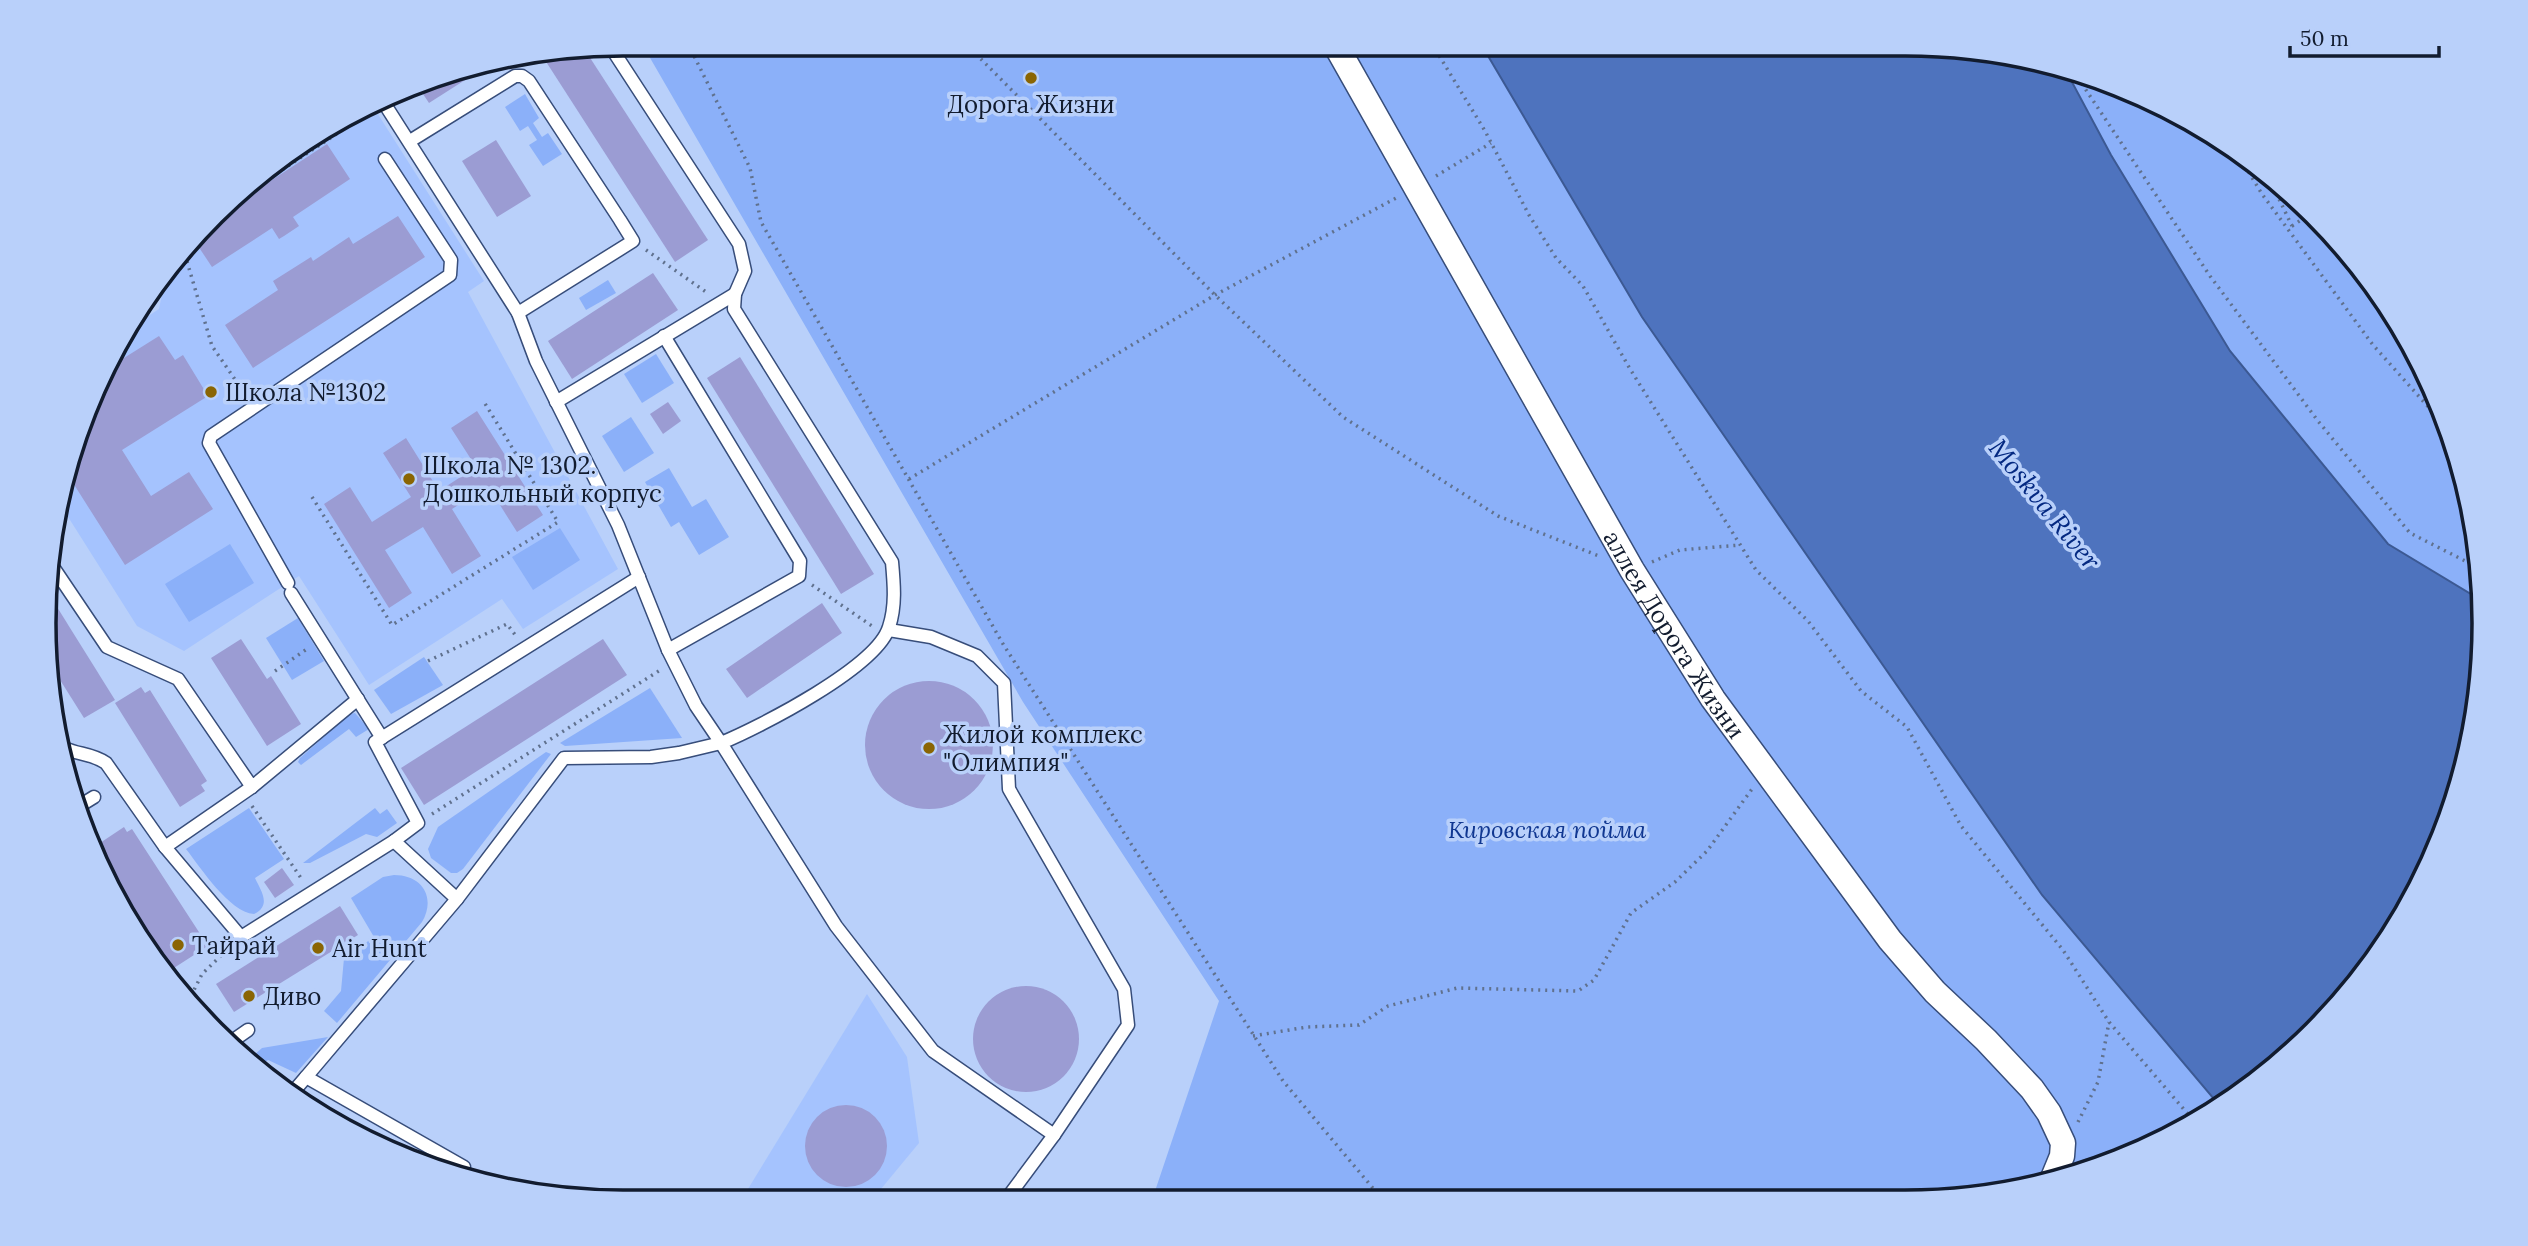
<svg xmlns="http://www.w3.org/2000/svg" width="2528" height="1246" viewBox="0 0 2528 1246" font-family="Lora,serif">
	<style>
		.built { fill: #a5c3fe }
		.green { fill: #8bb0f9 }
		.water { fill: #4e73be; stroke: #3c5993; stroke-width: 2 }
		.building { fill: #9b9cd3 }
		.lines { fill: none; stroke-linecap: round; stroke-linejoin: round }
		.lane-casing { stroke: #374d7a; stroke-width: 15 }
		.street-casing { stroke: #374d7a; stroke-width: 27 }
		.path { stroke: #60718e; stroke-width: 3.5; stroke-dasharray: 2 5; stroke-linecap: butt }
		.lane { stroke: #fff; stroke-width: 12 }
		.street { stroke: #fff; stroke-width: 24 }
		.poi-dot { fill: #8a6503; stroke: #b9d0fa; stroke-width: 2.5 }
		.labels { text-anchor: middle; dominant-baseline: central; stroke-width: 7; stroke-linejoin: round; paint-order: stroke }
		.poi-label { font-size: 24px; fill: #121c2f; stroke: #b9d0fa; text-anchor: start }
		.street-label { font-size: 24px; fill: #121c2f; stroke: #b9d0fa }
		.park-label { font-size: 24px; font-style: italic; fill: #103791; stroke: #b9d0fa }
		.water-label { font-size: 26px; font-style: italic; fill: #042982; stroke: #b9d0fa }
		.rim { fill: none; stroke: #121c2f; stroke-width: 3.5 }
	</style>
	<rect width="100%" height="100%" fill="#b9d0fa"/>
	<g class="built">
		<polygon points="374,108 484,281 468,292 618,569 523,629 502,599 369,685 299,576 184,651 137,626 58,501 121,334 159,309 167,269 187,241 270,164"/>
		<polygon points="867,994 907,1057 919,1143 871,1201 740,1202"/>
	</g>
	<g class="green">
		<polygon points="642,44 1481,44 1642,317 2219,1105 2126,1158 1981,1197 1152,1200 1219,1001 1023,702"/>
		<polygon points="2065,69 2127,88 2227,142 2315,214 2387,302 2440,402 2473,510 2484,618 2474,596 2388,544 2230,351 2111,155"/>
		<polygon points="525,94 539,118 533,123 542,137 548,133 562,154 543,166 529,145 537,140 528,126 520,131 505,107"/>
		<polygon points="608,280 616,293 586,310 579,298"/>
		<polygon points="656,354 674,383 642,403 624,374"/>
		<polygon points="631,417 654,453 624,472 602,436"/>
		<polygon points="669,468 692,507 706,499 729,537 699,555 679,522 671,527 645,482"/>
		<polygon points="560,528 580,560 533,590 512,557"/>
		<polygon points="230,544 254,583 189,622 165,584"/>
		<polygon points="298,618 324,661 292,680 266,638"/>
		<polygon points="424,657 443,685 391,714 374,690"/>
		<polygon points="650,688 682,738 565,746 560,743"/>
		<polygon points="355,713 369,729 356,737 349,729 301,765 298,762 300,758 350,714"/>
		<polygon points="546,752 551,754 463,869 457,873 451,873 431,858 428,849 438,827"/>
		<path d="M249 808 284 859 255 878C261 891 272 905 254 914 229 912 201 868 186 849Z"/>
		<polygon points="375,808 380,814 387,809 397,823 377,837 366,834 310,863 303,863"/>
		<path d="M394 875C423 875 436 898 422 922L337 1023 324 1011 341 991 344 958 374 937 351 898 383 877Z"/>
		<polygon points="328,1037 296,1073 268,1060 257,1069 246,1062 262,1048"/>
	</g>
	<polygon class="water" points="1481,44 1905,44 2018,55 2065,69 2111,155 2230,351 2388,544 2474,596 2484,618 2473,736 2440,845 2364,976 2257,1083 2219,1105 2042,895 1642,317"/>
	<g class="building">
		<polygon points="585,50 708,240 675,262 543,57"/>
		<polygon points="487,66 429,103 417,85 436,75"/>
		<polygon points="496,140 531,196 497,217 462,161"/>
		<polygon points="327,144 350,179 293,217 299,226 284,236 279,239 272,228 212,267 192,237 209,221"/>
		<polygon points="398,216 425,257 253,368 225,325 278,290 273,281 311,257 313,261 349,237 353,244"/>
		<polygon points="653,273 678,310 572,379 548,341"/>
		<polygon points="159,336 175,360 183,355 208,396 122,450 151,496 189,472 213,509 125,565 68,475 108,368"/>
		<polygon points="740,357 874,574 841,594 707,378"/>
		<polygon points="668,402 681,421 663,434 650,414"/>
		<polygon points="477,411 543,515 517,532 488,486 452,509 481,556 452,574 423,527 385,550 412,593 389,608 324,504 350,487 372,522 411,497 383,453 406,438 439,491 476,467 451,428"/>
		<polygon points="52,599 115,700 84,718 50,664"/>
		<polygon points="822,603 842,633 747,698 726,669"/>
		<polygon points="241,639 267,679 271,676 301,724 267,746 211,658"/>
		<polygon points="603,639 627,675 424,805 401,768"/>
		<circle cx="929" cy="745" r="64"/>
		<polygon points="141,687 145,693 150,690 207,781 201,785 205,791 180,807 115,703"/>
		<polygon points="124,827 127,832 132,829 208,946 163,975 104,880 94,847"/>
		<polygon points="282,868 294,885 275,898 264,882"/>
		<polygon points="340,906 358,935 234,1012 216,984"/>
		<circle cx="1026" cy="1039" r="53"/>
		<circle cx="846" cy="1146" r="41"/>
	</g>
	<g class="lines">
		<defs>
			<g id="lane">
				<path d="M610 46 739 244 745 271 735 294 734 309 892 562C894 584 896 606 889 627 877 667 760 727 721 743L836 926 933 1051 1054 1135"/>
				<polyline points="410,141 515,76 522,76 529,81 620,220 633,241 518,313"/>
				<polyline points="664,336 800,561 799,576 668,650"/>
				<polyline points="556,402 735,294"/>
				<polyline points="53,567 107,647 178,679 252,787 358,699"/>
				<polyline points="288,583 209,443 211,436 450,275 451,260 385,159"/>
				<polyline points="291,593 382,738"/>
				<polyline points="889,630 931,637 977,656 1004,683 1009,789 1124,989 1128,1025 1054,1135 1005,1201"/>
				<path d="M64 748C79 755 91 753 106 763L165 847 241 937 394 841 457 899"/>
				<polyline points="81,805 94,797"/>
				<polyline points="394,841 418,823 375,742 639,577"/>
				<polyline points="165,847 252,787"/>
				<polyline points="228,1044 248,1030"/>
				<polyline points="306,1077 457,899 564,758 651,757 679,753 721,743 696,706 668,650 618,525 536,361 518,313 384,103"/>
				<polyline points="294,1091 306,1077 464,1167"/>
			</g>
			<g id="street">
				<path id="s1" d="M1335 44 1632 570 1713 699 1890 940 1935 992 1986 1040 2032 1089 2049 1113 2063 1143 2062 1156 2053 1178"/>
			</g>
		</defs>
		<use href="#lane" class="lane-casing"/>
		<use href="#street" class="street-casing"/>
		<g class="path">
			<polyline points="688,44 750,168 761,222 1003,644 1283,1081 1382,1199"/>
			<polyline points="966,44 1215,295 1343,417 1498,516 1599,556"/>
			<polyline points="1432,44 1485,131 1529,215 1556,258 1583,286 1630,369 1756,570 1808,621 1861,691 1907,727 1961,826 2063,950 2109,1022 2193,1120"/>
			<polyline points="2074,72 2210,276 2318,421 2410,533 2479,568"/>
			<polyline points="2234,148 2262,194 2373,345 2449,430"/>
			<polyline points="2267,174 2292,226 2288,228"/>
			<polyline points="1436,176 1491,143"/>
			<polyline points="218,212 347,127"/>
			<polyline points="2292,226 2313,212"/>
			<polyline points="183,248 212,346 245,394"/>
			<polyline points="646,250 709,294"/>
			<polyline points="909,479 1215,295 1398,197"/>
			<polyline points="312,497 392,625 558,522 484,402"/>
			<polyline points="1652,562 1680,550 1740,545"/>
			<polyline points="812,585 872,626"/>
			<polyline points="428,661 507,624 516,636"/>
			<polyline points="275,671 307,649"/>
			<polyline points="252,806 303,881"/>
			<polyline points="432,814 662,669"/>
			<polyline points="188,1002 202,974 229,948"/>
			<polyline points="1253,1036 1307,1027 1359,1025 1388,1006 1457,988 1578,991 1594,980 1631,913 1675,882 1707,851 1752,789"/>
			<polyline points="2078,1122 2098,1082 2109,1022"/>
			<polyline points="2084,1160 2092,1167"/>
		</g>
		<use href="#lane" class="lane"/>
		<use href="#street" class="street"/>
	</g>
	<g class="poi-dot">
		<circle cx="1031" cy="78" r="7"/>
		<circle cx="211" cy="392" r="7"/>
		<circle cx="409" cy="479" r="7"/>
		<circle cx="929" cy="748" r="7"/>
		<circle cx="178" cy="945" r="7"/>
		<circle cx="318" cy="948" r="7"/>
		<circle cx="249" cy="996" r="7"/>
	</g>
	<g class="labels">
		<g class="poi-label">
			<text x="1031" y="104" text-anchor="middle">Дорога Жизни</text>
			<text x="225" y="392">Школа №1302</text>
			<text x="423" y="465">Школа № 1302.<tspan x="423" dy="28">Дошкольный корпус</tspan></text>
			<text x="943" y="734">Жилой комплекс<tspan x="943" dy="28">"Олимпия"</tspan></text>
			<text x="192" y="945">Тайрай</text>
			<text x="332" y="948">Air Hunt</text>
			<text x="263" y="996">Диво</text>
		</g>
		<g class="street-label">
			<text stroke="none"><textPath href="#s1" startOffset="681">аллея Дорога Жизни</textPath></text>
		</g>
		<g class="park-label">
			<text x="1547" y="829">Кировская пойма</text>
		</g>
		<g class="water-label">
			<text transform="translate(2045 504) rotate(51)">Moskva River</text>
		</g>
	</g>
	<path d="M0 0H2528V1246H0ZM623 56H1905A567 567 0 0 1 2472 623V623A567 567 0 0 1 1905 1190H623A567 567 0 0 1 56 623V623A567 567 0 0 1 623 56Z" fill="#b9d0fa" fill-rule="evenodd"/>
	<path class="rim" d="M623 56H1905A567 567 0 0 1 2472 623V623A567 567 0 0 1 1905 1190H623A567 567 0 0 1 56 623V623A567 567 0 0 1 623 56Z"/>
	<path d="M2290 46v10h149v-10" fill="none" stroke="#121c2f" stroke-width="3.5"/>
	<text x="2300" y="46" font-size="21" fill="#121c2f" stroke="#b9d0fa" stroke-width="5" paint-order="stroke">50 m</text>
</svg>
